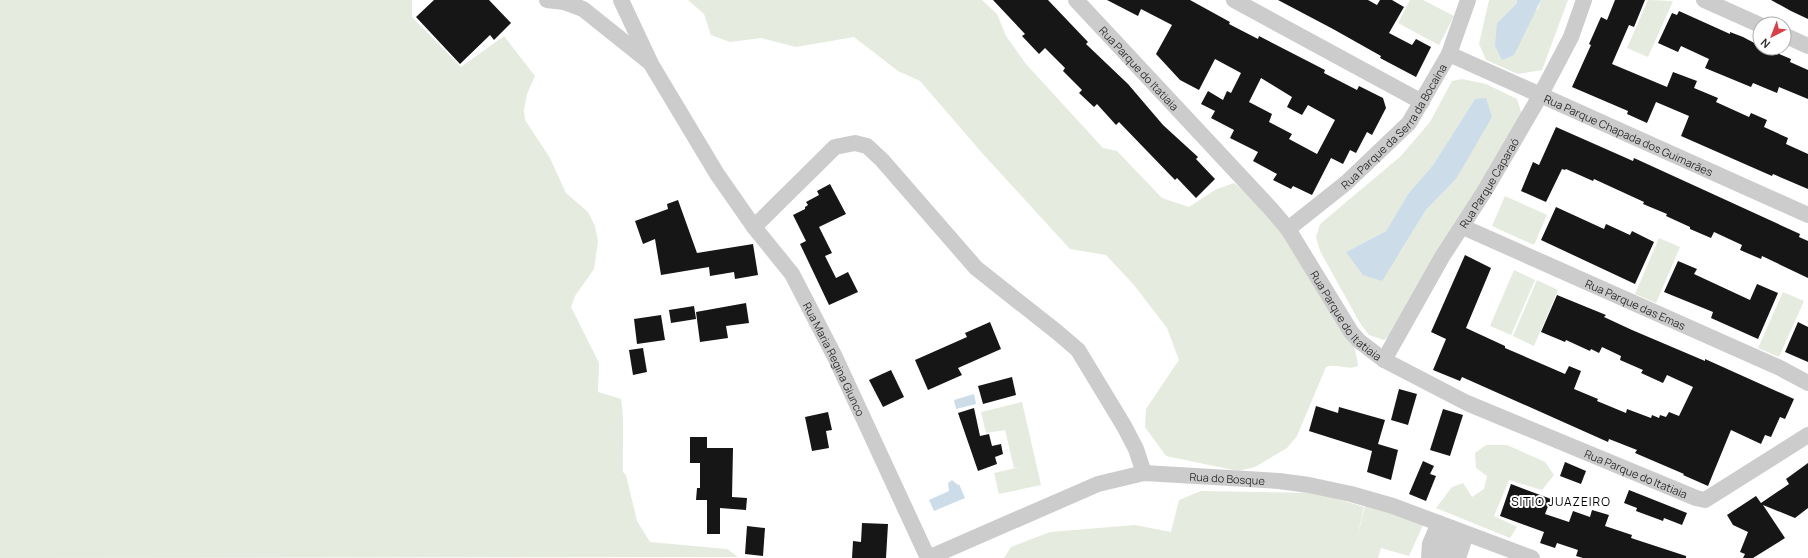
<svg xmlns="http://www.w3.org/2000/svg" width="1808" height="558" viewBox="0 0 1808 558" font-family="Manrope,sans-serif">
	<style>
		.green { fill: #e5ebde; fill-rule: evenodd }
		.water { fill: #ccdde9 }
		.building { fill: #161616; fill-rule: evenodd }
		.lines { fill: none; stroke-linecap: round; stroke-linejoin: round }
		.street { stroke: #ccc; stroke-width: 16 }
		.labels { text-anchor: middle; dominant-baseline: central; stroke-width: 4; stroke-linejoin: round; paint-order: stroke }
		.street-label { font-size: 11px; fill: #2f2f2f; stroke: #fff }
		.neighbourhood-label { font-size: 12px; letter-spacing: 1px; fill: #000; stroke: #fff }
	</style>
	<rect width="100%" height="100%" fill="#fff"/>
	<g class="green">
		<path d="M0 0H412V17L461 67 504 36 535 76 527 94 524 110 525 120 550 158 566 193 588 212 595 226 598 241 594 269 575 296 571 307 599 363 598 392 621 399C625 424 622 447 623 472L626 475 637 521 650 542 727 549 738 557 0 558Z"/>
		<path d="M688 0H982L997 14 1006 36 1026 64 1103 148 1117 151 1162 198 1189 207 1215 190 1234 183C1272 213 1301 255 1327 297 1340 318 1356 341 1358 366 1348 371 1336 363 1326 367L1297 436 1287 448 1255 467 1238 471 1166 456 1145 427 1146 409 1179 360 1167 328 1134 285 1106 255 1070 249 983 154 920 81 898 71 854 37 796 47 761 38 730 42 711 35 704 14Z"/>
		<polygon points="1410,0 1423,0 1454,16 1439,45 1398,23"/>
		<polygon points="1489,0 1517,0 1517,3 1497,23 1538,9 1541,0 1568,0 1542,70 1518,74 1486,60 1479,44"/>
		<polygon points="1648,0 1673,1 1648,57 1627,48"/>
		<path d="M1462 79 1486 84 1517 99 1523 118 1397 331 1384 340 1369 335 1360 323 1320 251 1316 237 1320 224 1401 156 1430 122 1452 81ZM1475 99 1456 179 1426 210 1399 254 1346 252 1386 231 1408 194 1433 165Z"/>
		<polygon points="1505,196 1547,215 1534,245 1492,226"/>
		<polygon points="1659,238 1680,247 1656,303 1635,294"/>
		<polygon points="1514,270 1535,280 1511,335 1490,326"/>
		<polygon points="1537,280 1558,290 1534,346 1513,336"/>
		<polygon points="1783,292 1804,301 1779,357 1758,348"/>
		<polygon points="1022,402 1041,485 999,494 994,473 1025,466 1014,468 1005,430 986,433 981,412"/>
		<polygon points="1486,445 1507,445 1545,462 1554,475 1542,490 1509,480 1494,516 1517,527 1510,538 1436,508 1452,487 1463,483 1472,497 1484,489 1487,476 1476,468 1475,453"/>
		<polygon points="1201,491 1317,493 1364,507 1356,543 1365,506 1400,516 1423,525 1409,556 1381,548 1378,558 1004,558 1011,547 1050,532 1135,525 1171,532 1179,500"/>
	</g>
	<g class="water">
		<polygon points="1517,0 1541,0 1514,55 1502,60 1495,46 1497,23 1517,3"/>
		<polygon points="1486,98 1492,117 1456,179 1426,210 1382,281 1363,275 1346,252 1386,231 1408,194 1433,165 1475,99"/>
		<polygon points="974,394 976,404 956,409 954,400"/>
		<polygon points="952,480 958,485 959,484 965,498 934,511 929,500 949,491 948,483"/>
	</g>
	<g class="building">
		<polygon points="434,0 489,0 511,23 494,40 490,35 460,64 416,17"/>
		<polygon points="993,0 1048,0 1088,42 1086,44 1128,84 1163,125 1198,157 1196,159 1215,179 1196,198 1177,178 1175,180 1119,122 1116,125 1097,104 1094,107 1079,93 1082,90 1063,71 1065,68 1045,48 1039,54 1022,36 1025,34"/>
		<path d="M1107 0H1190L1230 22 1229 24 1258 39 1259 36 1325 70 1324 73 1357 90 1359 86 1383 98 1386 108 1372 135 1367 132 1356 153 1350 150 1343 164 1331 158 1312 195 1293 186 1291 189 1273 180 1277 174 1253 161 1258 152 1230 138 1234 130 1211 118 1215 111 1201 104 1208 91 1223 100 1227 91 1231 93 1241 73 1215 59 1199 90 1180 80 1156 54 1172 25 1141 9 1138 16ZM1261 78 1292 97 1287 107 1302 115 1308 105 1335 120 1317 154 1289 139 1292 134 1269 122 1272 114 1249 102Z"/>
		<polygon points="1278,0 1368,0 1377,5 1380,0 1392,0 1404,7 1389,33 1412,45 1416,39 1431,47 1416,77 1380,58 1381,56 1333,29"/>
		<polygon points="1615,0 1645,0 1634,27 1629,25 1612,64 1667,87 1673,72 1697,81 1694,88 1718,98 1716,102 1749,117 1751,113 1767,120 1764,127 1788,138 1786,144 1808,154 1808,189 1773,174 1772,176 1681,136 1689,116 1656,102 1647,123 1627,114 1628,111 1572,87 1591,45 1589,44 1601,17 1607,20"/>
		<polygon points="1771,0 1808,0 1808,19 1791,11"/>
		<polygon points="1679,11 1730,34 1730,32 1743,37 1760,46 1760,48 1765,48 1791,59 1790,62 1808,70 1808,99 1779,87 1777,93 1753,83 1751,87 1705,68 1709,59 1681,46 1678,52 1658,43 1672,13 1677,15"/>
		<polygon points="1556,127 1633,161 1634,158 1800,234 1799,237 1808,241 1808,278 1762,256 1761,259 1740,250 1742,245 1714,232 1711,238 1690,229 1690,227 1666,216 1667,214 1643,204 1644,202 1594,179 1593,181 1566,169 1565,170 1562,169 1546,202 1521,191 1533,162 1539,165"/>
		<polygon points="830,184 846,214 819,227 832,253 825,256 836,278 848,272 858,292 829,305 800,244 806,241 793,215 805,209 805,207 808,205 806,202 819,195 817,191"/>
		<polygon points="678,200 697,253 753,244 758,275 735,279 734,272 710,276 709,267 661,275 655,239 643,244 635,221 668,209 667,204"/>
		<polygon points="1556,207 1604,229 1606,224 1630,235 1632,231 1654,242 1635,284 1541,240"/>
		<polygon points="1465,255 1491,268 1466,328 1505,346 1505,348 1565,374 1569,366 1581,371 1574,389 1598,399 1597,401 1626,413 1627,409 1651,418 1652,415 1659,418 1660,415 1666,417 1669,412 1679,416 1693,387 1667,375 1663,383 1641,373 1643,370 1620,360 1621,356 1602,347 1599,353 1591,349 1590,351 1566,340 1565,342 1541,332 1557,295 1606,315 1604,317 1632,330 1705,361 1705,359 1794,399 1785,419 1780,417 1771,437 1765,435 1761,444 1731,430 1708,486 1683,475 1684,474 1635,453 1637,450 1609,439 1608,442 1462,377 1460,381 1433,370 1446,339 1431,332"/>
		<polygon points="1678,261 1697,269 1694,274 1750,300 1757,284 1778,293 1758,339 1711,318 1713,312 1664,292"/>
		<polygon points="746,303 749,323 726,326 728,338 700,342 696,312"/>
		<polygon points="694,306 696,319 671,323 669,310"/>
		<polygon points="661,315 665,340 637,344 634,319"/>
		<polygon points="990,322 1001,349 958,368 962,375 928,390 915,360 967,337 965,333"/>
		<polygon points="1798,322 1808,327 1808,362 1785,352"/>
		<polygon points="643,348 647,372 633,375 629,350"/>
		<polygon points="891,370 904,397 883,407 869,380"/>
		<polygon points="1012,377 1016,395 983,404 978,386"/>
		<polygon points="1399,389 1417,394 1408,425 1391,420"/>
		<polygon points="1316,406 1338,413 1339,407 1385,420 1378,444 1398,450 1391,480 1367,472 1372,451 1309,431"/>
		<polygon points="974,408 980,436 989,434 992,446 1001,444 1003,454 995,457 997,464 978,471 958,413"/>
		<polygon points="1443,409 1463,415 1450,456 1430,450"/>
		<polygon points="828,412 832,430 826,431 829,448 812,451 805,417"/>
		<polygon points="690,437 707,437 707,448 733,448 732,497 747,498 746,510 720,508 720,534 707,534 707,500 696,500 697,488 700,488 700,463 690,463"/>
		<polygon points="1423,461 1434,466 1430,474 1436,476 1426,501 1409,494"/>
		<polygon points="1565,462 1586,471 1581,484 1560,476"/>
		<polygon points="1808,463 1808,508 1795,518 1763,505 1785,538 1753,558 1743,558 1745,554 1740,552 1748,532 1733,525 1727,515 1756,496 1761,503 1789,484 1786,479"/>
		<polygon points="1511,484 1551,499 1545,514 1569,522 1573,511 1590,517 1592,510 1609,515 1605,526 1632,535 1631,538 1686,556 1686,558 1583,558 1576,556 1578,550 1557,543 1555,548 1540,543 1544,532 1500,516"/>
		<polygon points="1629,490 1687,513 1682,525 1664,518 1663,521 1636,511 1637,508 1624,503"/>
		<polygon points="862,523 888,524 886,558 852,558 853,541 861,542"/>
		<polygon points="747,526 765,528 763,556 745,554"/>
	</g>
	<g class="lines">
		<g class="street">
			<polyline points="547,0 564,2 583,9 648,61"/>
			<path id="s1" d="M621 0 651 64 717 174 754 227 792 274 835 357 928 558"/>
			<path id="s2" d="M1076 0 1271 209 1288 229 1351 332 1359 341 1384 360 1467 403 1696 498 1705 500 1808 435"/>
			<polyline points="1234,0 1422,102"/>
			<polyline points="1704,0 1760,25"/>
			<polyline points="1784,35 1808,46"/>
			<path id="s3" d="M1449 54 1808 215"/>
			<polyline points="754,227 835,147 855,143 867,146 882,160 976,268 1057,332 1078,350 1124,426 1136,449 1144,473"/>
			<path id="s4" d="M1463 227 1780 368 1808 383"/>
			<path id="s5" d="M1288 229 1346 183 1409 123 1449 54 1468 0"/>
			<path id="s6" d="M1384 360 1442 257 1484 192 1540 96 1571 37 1584 0"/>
			<path id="s7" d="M928 558 1098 484 1144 473 1279 481 1309 485 1351 494 1393 506 1532 558"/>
			<polyline points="1429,558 1430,544 1439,523"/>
			<polyline points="1442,558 1452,528"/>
			<polyline points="1458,558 1466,534"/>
		</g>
	</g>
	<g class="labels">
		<g class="street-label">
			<text stroke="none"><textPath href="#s2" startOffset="93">Rua Parque do Itatiaia</textPath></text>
			<text stroke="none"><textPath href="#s5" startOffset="149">Rua Parque da Serra da Bocaína</textPath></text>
			<text stroke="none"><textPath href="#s3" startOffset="197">Rua Parque Chapada dos Guimarães</textPath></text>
			<text stroke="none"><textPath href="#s6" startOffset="206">Rua Parque Caparaó</textPath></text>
			<text stroke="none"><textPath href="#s4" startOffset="189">Rua Parque das Emas</textPath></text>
			<text stroke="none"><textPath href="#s2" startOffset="417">Rua Parque do Itatiaia</textPath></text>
			<text stroke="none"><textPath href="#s1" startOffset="419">Rua Maria Regina Giunco</textPath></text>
			<text stroke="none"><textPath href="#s2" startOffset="753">Rua Parque do Itatiaia</textPath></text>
			<text stroke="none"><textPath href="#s7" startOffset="316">Rua do Bosque</textPath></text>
		</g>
		<g class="neighbourhood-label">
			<text x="1561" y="501">SITIO JUAZEIRO</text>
		</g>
	</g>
	<g transform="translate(1772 36) rotate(222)"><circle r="19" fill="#ffffff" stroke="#acacac"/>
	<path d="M0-3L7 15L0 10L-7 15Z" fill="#d64149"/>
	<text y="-6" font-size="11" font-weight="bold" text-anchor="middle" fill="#2f2f2f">N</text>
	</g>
</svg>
